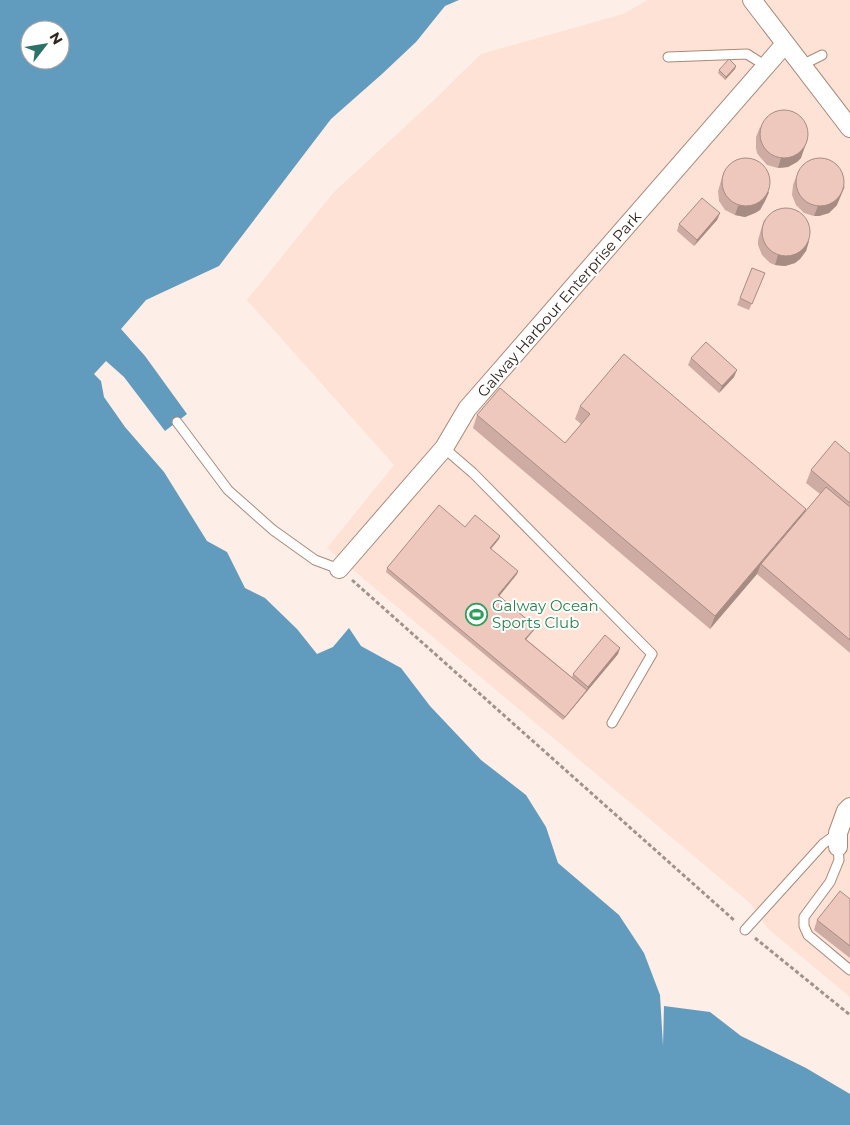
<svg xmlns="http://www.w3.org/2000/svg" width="850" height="1125" viewBox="0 0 850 1125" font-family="Montserrat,sans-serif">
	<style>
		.built { fill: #fde2d5 }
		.water { fill: #619bbe; fill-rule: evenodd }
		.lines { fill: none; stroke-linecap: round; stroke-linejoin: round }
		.service-casing { stroke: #aa8979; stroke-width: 11 }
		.minor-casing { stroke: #aa8979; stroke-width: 20 }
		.path { stroke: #a1938c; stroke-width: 3; stroke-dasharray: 4 2.5; stroke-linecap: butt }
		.service { stroke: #fff; stroke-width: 9 }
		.minor { stroke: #fff; stroke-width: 18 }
		.wall { fill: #ceaca3 }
		.shaded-wall { fill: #a78c84 }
		.building { fill: #efc8bd; stroke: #a78c84 }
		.labels { text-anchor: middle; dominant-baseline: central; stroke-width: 4; stroke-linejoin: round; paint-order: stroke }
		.street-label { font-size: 15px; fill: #33261f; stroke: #fff }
		.leisure-label { font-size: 15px; fill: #27864d; stroke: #fff; text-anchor: start }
	</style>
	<rect width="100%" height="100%" fill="#fdeee7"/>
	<polygon class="built" points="648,0 850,0 850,997 767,928 751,904 327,548 394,465 247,300 334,192 433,101 481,54 623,14"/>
	<path class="water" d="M0 0H459L445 6 416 42 382 74 331 119 219 266 146 300 121 329 145 356 187 414 165 431 124 377 106 361 94 374 101 381 104 397 125 427 164 472 207 541 227 552 245 588 265 598 297 629 317 654 333 647 349 628 361 646 401 668 430 706 481 760 526 795 546 827 558 863 619 915 644 953 660 995 663 1046 664 1006 710 1012 741 1036 806 1068 850 1094V1125H0ZM30 30H60V60H30Z"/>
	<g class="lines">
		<defs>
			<g id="service">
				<polyline points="668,57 747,54 766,66"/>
				<polyline points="802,65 822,55"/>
				<polyline points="177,422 228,490 273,530 315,560 339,569"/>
				<polyline points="444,448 473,473 652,654 612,723"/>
				<polyline points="838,847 839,860 830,882 804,917 804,926 808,935 850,970"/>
				<polyline points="745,930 823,844 838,833"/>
			</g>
			<g id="minor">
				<polyline points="752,0 850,128"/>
				<polyline points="339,569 444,448 467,409 785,44"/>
				<polyline points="838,847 838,833 846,811 850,807"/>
			</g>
		</defs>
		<use href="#service" class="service-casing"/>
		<use href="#minor" class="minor-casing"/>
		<g class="path">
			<polyline points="352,580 735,921"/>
			<polyline points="755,938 850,1015"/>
		</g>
		<use href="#service" class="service"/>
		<use href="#minor" class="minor"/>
	</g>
	<g class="wall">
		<polygon points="736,66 735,69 725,80 718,73 719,70"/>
		<polygon points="760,127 801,158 797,162 788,167 778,168 767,165 760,157 757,153 756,148 756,137"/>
		<polygon points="724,171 769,192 765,201 760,210 755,213 745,217 735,215 725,210 719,201 718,191"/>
		<polygon points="797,175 837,205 829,213 819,216 814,216 804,213 796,205 792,195 793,185"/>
		<polygon points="720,213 717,220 694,246 677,231 679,224"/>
		<polygon points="764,220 809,241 806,251 800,259 795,263 785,266 775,265 770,263 762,255 758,245 758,240"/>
		<polygon points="762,280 749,310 737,305 740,298"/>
		<polygon points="691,358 734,377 719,393 688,365"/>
		<polygon points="580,406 805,512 820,494 806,483 811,470 850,454 850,653 757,574 710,629 473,428 477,415 565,443 581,424 575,419"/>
		<polygon points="465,527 499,539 491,549 517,574 499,596 536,627 534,630 526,639 572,677 573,674 618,654 563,720 386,572 387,568"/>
		<polygon points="850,899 850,958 814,930 817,920"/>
	</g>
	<g class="shaded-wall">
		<polygon points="736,66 735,69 725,80 726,77"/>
		<polygon points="808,138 801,158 797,162 788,167 778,168 781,158"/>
		<polygon points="845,186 837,205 829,213 819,216 814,216 818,206"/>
		<polygon points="769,192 765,201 760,210 755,213 745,217 735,215 738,206"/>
		<polygon points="720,213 717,220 694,246 697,240"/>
		<polygon points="809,241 806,251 800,259 795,263 785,266 775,265 778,255"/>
		<polygon points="737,370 734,377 719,393 722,386"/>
		<polygon points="806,509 802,521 761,564 757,574 710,629 715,616"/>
		<polygon points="500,536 499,539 489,551 490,548"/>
		<polygon points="518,571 517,574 497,599 498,595"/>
		<polygon points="536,627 534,630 524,642 525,639"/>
		<polygon points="620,648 618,654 563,720 565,717 587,690 588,687"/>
	</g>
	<g class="building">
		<polygon points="729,59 736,66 726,77 719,70"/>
		<circle cx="784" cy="134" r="24"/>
		<circle cx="746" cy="182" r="24"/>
		<circle cx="820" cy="182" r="24"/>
		<polygon points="702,198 720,213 697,240 679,224"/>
		<circle cx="786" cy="232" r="24"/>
		<polygon points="752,268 765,273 752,304 740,298"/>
		<polygon points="706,342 737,370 722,386 691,358"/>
		<polygon points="624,354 806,509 715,616 477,415 500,388 565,443 590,414 580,406"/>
		<polygon points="835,441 850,454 850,503 811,470"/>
		<polygon points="826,487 850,507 850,640 761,564"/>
		<polygon points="439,505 465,527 475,515 500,536 490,548 518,571 498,595 536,627 525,639 587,690 565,717 387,568"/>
		<polygon points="605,635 620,648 588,687 573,674"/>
		<polygon points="840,891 850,899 850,946 817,920"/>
	</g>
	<defs>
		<symbol id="stadium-ring" viewBox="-11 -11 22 22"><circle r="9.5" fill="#fff" stroke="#2e9e5b" stroke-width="1.5"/><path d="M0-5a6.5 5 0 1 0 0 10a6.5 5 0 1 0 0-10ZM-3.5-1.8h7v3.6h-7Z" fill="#2e9e5b"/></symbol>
	</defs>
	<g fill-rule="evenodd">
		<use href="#stadium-ring" x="464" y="602" width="25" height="25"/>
	</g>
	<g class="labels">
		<g class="street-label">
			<text transform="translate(559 304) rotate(-49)">Galway Harbour Enterprise Park</text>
		</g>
		<g class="leisure-label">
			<text x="492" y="605">Galway Ocean<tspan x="492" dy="17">Sports Club</tspan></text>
		</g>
	</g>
	<g transform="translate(45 45) rotate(59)"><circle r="24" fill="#ffffff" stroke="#ada8a5"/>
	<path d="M0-4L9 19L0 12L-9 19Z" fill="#2b7269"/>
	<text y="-8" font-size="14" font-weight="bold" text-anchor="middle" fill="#33261f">N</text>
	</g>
</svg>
